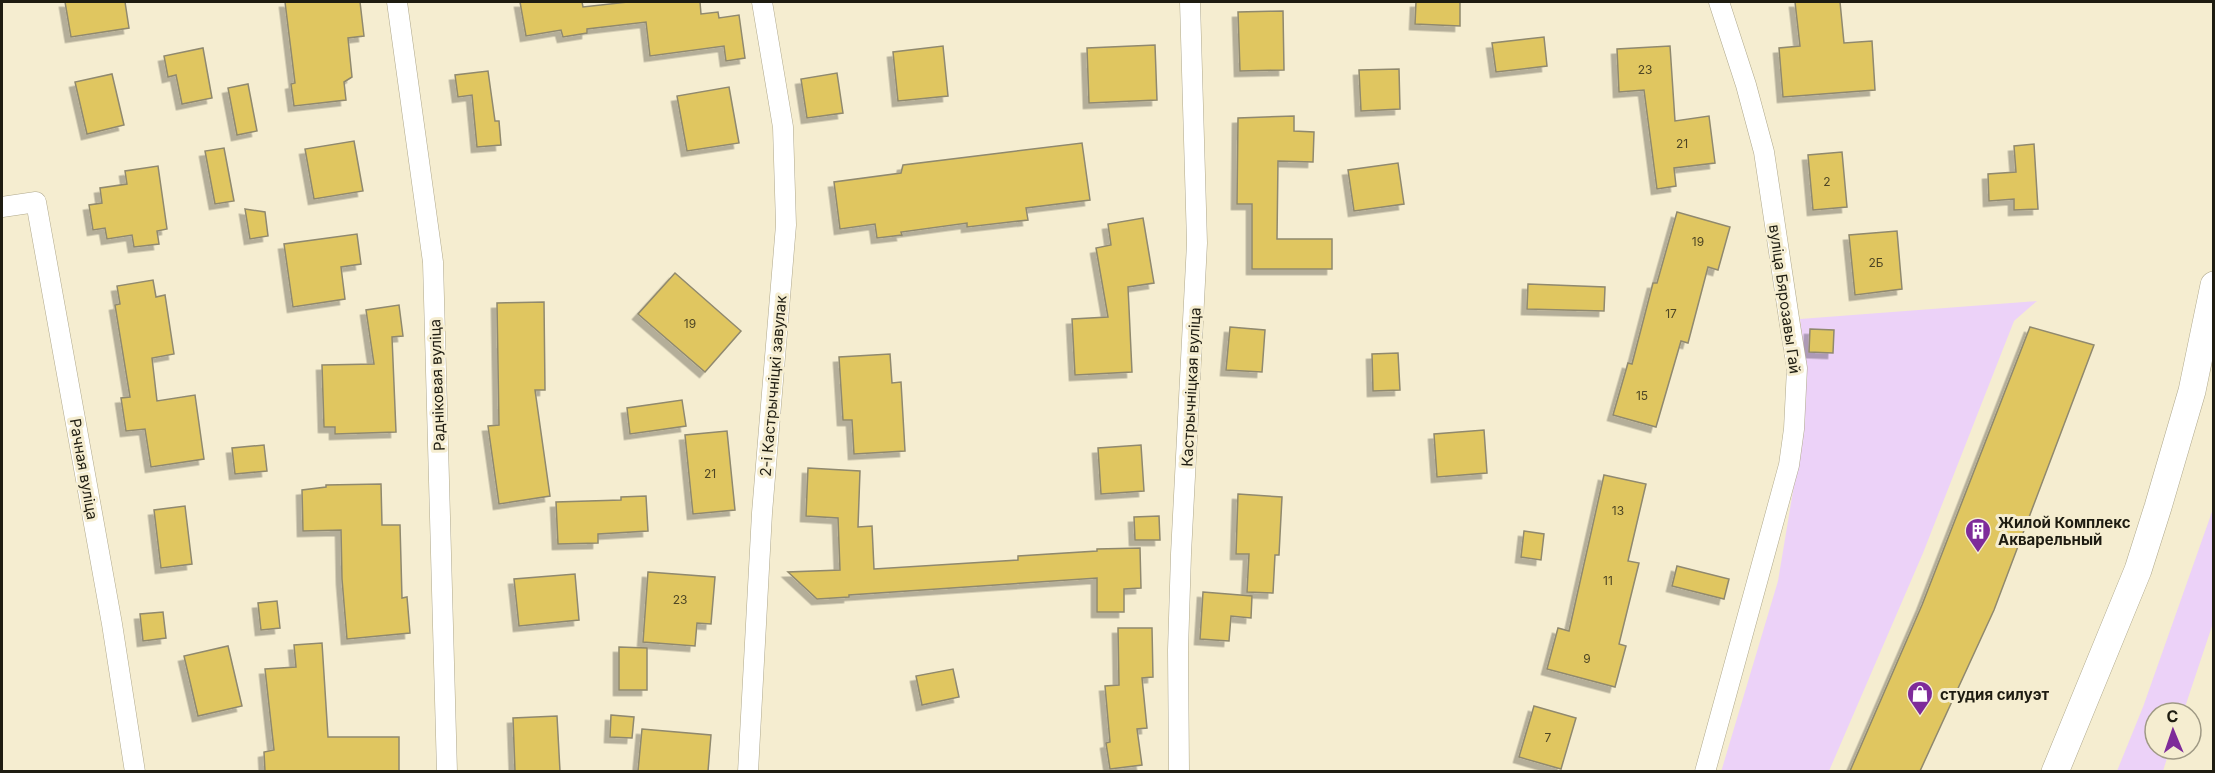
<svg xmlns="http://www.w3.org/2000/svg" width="2215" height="773" viewBox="0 0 2215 773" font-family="Inter,sans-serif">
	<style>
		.green { fill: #ecd2f8 }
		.building { fill: #e0c661; stroke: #90896e; stroke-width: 1.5; filter: url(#shadow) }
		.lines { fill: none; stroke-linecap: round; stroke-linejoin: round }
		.minor-casing { stroke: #afa88c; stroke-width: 21 }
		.secondary-casing { stroke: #afa88c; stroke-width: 28 }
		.minor { stroke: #fff; stroke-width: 20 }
		.secondary { stroke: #fff; stroke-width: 27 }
		.labels { text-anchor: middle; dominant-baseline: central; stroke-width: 6; stroke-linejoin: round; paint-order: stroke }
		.number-label { font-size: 12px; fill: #4e4625 }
		.street-label { font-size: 15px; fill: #1e1c11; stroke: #f5edd0 }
		.poi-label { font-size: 15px; font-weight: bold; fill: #1e1c11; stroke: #f5edd0; text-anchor: start }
	</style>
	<defs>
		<filter id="shadow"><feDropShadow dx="-5.5" dy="5.5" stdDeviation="0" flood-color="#0004"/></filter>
	</defs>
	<rect width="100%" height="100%" fill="#f5edd0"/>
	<g class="green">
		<polygon points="2037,301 2014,321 1923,553 1829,771 1721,772 1778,581 1800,449 1805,367 1800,319"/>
		<polygon points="2213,509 2213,623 2183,713 2155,713 2155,749 2170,749 2163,771 2117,771 2143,707"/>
	</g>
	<g class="building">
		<polygon points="65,2 125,2 129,28 71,37"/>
		<polygon points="285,2 360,2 364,36 348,38 352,77 344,82 346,100 294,106 291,84 295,83"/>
		<polygon points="520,2 582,2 583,7 628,2 700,2 701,14 718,12 719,18 739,15 745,58 726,61 724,46 650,56 646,22 587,29 587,33 563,37 561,30 526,36"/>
		<polygon points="1416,2 1460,2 1460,26 1415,24"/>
		<polygon points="1795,2 1840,2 1844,43 1872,41 1875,90 1783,97 1779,48 1800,46"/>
		<polygon points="1283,11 1284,70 1240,71 1238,12"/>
		<polygon points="1544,37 1547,66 1496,72 1492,43"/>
		<polygon points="1155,45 1157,100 1089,103 1087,48"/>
		<polygon points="943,46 948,96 898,101 893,52"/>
		<polygon points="1670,46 1675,121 1709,116 1715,163 1674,168 1676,186 1657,189 1644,90 1619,92 1617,49"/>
		<polygon points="203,48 212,98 182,104 176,75 168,77 164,56"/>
		<polygon points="1399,69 1400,109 1361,111 1359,70"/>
		<polygon points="488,71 495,121 499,121 501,145 477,147 472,95 458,97 455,75"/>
		<polygon points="837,73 843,113 807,118 801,79"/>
		<polygon points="112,74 124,125 87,134 75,82"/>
		<polygon points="248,84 257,131 237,135 228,88"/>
		<polygon points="729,87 739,143 687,151 677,96"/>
		<polygon points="1294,116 1294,131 1314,132 1313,162 1278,161 1277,239 1332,239 1332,269 1252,269 1252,204 1237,204 1238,118"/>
		<polygon points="354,141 363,191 314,199 305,149"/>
		<polygon points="1082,143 1090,200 1026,208 1028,220 967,227 967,223 901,232 902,235 877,238 875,224 840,229 834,182 901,173 903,165"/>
		<polygon points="2034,144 2038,209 2014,210 2014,199 1989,201 1988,174 2016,172 2014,146"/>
		<polygon points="224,148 234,201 215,204 205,151"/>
		<polygon points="1842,152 1847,207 1813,210 1808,155"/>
		<polygon points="1398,163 1404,204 1354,211 1348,170"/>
		<polygon points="158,166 167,229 157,231 159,244 134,247 132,235 107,239 105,228 93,230 89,205 102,203 100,188 127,184 125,171"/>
		<polygon points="245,209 265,212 268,236 250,239"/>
		<polygon points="1677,212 1730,227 1718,270 1708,267 1688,343 1681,341 1656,427 1613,415 1628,363 1632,364 1653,283 1657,283"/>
		<polygon points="1143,218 1154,283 1128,287 1132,372 1075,375 1072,319 1108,317 1096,248 1111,245 1108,224"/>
		<polygon points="1897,231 1902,289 1855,295 1849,235"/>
		<polygon points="357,234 361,264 341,267 345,299 293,307 284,244"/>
		<polygon points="675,273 741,331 705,372 638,314"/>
		<polygon points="153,280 156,297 165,295 174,354 152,358 157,401 195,395 204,459 151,467 145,429 126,431 121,398 130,397 115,305 120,304 117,286"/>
		<polygon points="1528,284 1605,287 1604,311 1527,309"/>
		<polygon points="544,302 545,390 535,390 550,496 499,504 488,426 499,425 497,303"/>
		<polygon points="399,305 403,336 392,337 396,432 335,434 335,427 324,427 322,365 374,364 366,310"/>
		<polygon points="1230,327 1265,330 1262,372 1226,370"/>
		<polygon points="2030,327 2094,345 1994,610 1920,771 1850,771 1922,605"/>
		<polygon points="1810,329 1834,330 1833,353 1809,352"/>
		<polygon points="1398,353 1400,390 1373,391 1372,354"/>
		<polygon points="890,354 892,383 901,382 905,451 854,454 852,420 843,420 839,357"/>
		<polygon points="682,400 686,426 630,434 627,408"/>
		<polygon points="1484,430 1487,473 1437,477 1434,434"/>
		<polygon points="727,431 735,510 693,514 685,435"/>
		<polygon points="264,445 267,471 235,474 232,448"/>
		<polygon points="1141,445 1144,491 1101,494 1098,448"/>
		<polygon points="808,468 860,471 858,527 872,526 874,569 1018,560 1018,556 1097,551 1097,549 1140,548 1141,588 1124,589 1124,612 1097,612 1097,578 849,595 849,597 817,599 788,572 840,570 838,518 806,516"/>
		<polygon points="1604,475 1646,484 1628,561 1639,563 1619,644 1626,646 1615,687 1547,669 1558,628 1569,631"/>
		<polygon points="381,484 382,525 400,525 402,598 407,597 410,633 347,639 342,579 341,530 303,531 302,490 326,487 326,485"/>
		<polygon points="1238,494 1282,497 1279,555 1275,555 1273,593 1247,592 1249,554 1236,554"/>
		<polygon points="646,496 648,531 598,534 598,543 558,544 556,502 621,500 621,497"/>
		<polygon points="185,506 192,564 161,568 154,510"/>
		<polygon points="1159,516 1160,540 1135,540 1134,517"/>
		<polygon points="1524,531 1544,534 1541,560 1521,557"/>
		<polygon points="1677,566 1729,579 1724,599 1672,586"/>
		<polygon points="648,572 715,577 711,624 697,623 695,646 643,642"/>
		<polygon points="575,574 579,620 519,626 514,579"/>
		<polygon points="1203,592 1252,596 1251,618 1231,616 1229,641 1200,639"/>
		<polygon points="277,601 280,628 261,630 258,603"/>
		<polygon points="163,612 166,638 143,641 140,614"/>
		<polygon points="1118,628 1152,628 1153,677 1142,678 1147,728 1137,729 1142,765 1110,769 1106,743 1110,742 1105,686 1119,685"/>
		<polygon points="322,643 328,737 399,737 399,771 265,771 264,752 274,750 265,669 296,667 294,645"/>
		<polygon points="228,646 242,706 198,716 184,656"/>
		<polygon points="619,647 647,648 647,690 619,690"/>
		<polygon points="953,669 959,697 922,705 916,676"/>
		<polygon points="1534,706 1576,718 1561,769 1519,757"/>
		<polygon points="611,715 634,717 632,738 610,737"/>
		<polygon points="557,716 560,771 515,771 513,718"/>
		<polygon points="642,729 711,735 708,771 638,771"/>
	</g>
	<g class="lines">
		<defs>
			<g id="minor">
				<polyline points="397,2 433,262 447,772"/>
				<polyline points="2,207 36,202 112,624 135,772"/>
				<polyline points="748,772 762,513 786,225 783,127 762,2"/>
				<polyline points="1179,772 1178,650 1181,554 1197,243 1190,2"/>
				<polyline points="1705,772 1789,465 1794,429 1797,368 1790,325 1764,152 1746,85 1719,2"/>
			</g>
			<polyline id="secondary" points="2055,772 2138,570 2158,507 2192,391 2214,285"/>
		</defs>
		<use href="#minor" class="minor-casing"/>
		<use href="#secondary" class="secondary-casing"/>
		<use href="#minor" class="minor"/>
		<use href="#secondary" class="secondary"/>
	</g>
	<defs>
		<symbol id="building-pin" viewBox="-11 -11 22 30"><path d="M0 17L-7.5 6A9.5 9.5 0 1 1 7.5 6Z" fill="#7e2b9a" stroke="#f5edd0"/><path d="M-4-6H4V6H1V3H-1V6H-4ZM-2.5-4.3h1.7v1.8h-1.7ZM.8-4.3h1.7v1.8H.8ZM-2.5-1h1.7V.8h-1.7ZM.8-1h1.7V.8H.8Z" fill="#fff"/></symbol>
		<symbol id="shop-pin" viewBox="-11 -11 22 30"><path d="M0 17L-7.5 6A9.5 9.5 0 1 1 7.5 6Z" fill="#7e2b9a" stroke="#f5edd0"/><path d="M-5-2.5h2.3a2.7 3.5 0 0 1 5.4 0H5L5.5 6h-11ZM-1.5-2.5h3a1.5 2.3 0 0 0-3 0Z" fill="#fff"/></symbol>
	</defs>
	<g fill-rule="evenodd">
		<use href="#building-pin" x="1963" y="516" width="30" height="40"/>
		<use href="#shop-pin" x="1905" y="679" width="30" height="40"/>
	</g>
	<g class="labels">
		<g class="number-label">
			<text x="1645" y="69">23</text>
			<text x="1682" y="143">21</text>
			<text x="1827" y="181">2</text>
			<text x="1698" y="241">19</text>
			<text x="1876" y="262">2Б</text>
			<text x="1671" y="313">17</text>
			<text x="690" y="323">19</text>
			<text x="1642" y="395">15</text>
			<text x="710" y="473">21</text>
			<text x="1618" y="510">13</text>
			<text x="1608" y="580">11</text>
			<text x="680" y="599">23</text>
			<text x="1587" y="658">9</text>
			<text x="1548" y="737">7</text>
		</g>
		<g class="street-label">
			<text transform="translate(1785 299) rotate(82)">вуліца Бярозавы Гай</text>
			<text transform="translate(437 385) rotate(-92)">Радніковая вуліца</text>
			<text transform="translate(773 386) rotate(-85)">2-і Кастрычніцкі завулак</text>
			<text transform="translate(1191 387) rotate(-87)">Кастрычніцкая вуліца</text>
			<text transform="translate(84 469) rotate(80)">Рачная вуліца</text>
		</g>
		<g class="poi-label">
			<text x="1998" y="522">Жилой Комплекс<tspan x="1998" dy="17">Акварельный</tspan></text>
			<text x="1940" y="694">студия силуэт</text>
		</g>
	</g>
	<rect width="2215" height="773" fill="none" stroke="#1e1c11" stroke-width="6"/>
	<g transform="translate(2173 731) rotate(358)"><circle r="28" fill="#f5edd0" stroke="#9f9984" stroke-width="1.5"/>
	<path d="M0-4.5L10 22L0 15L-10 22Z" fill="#7e2b9a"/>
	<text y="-9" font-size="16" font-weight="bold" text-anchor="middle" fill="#1e1c11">С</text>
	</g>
</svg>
